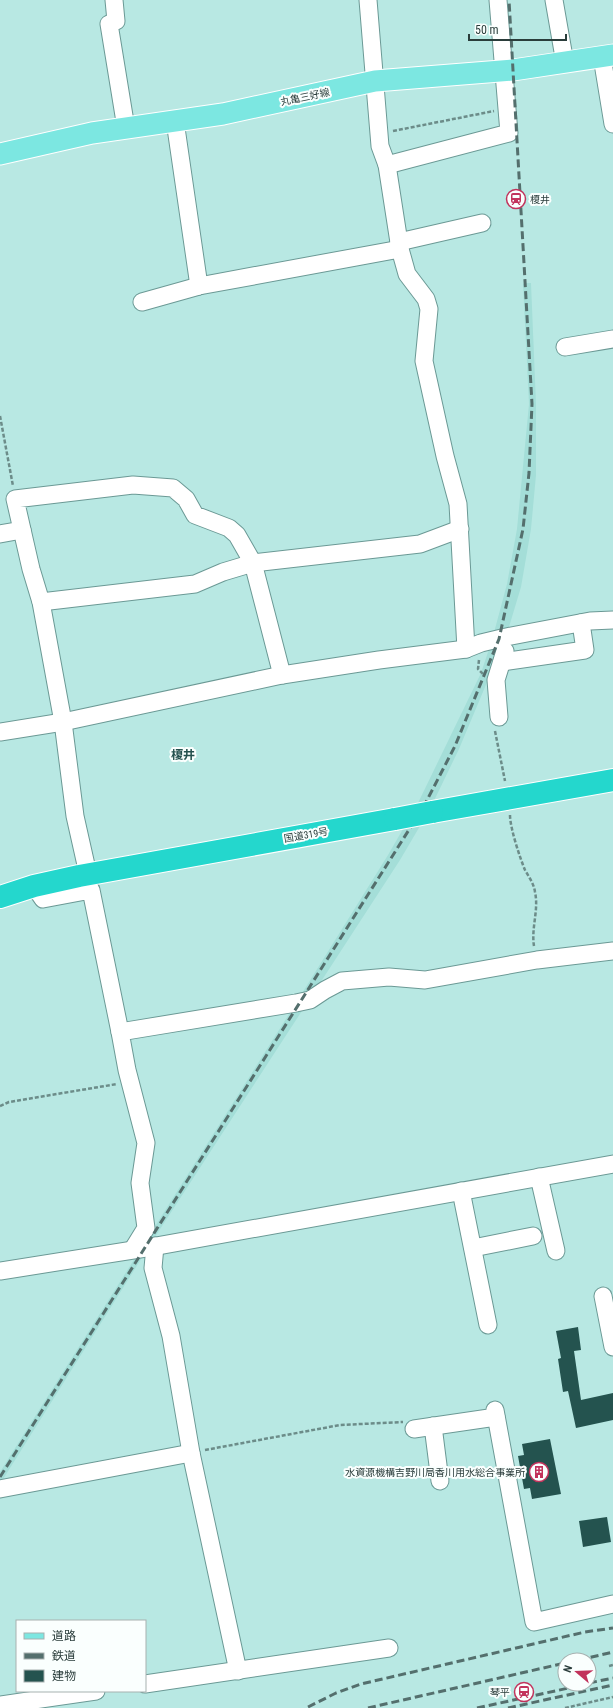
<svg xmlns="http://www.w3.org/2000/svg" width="613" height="1708" viewBox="0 0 613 1708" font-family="'Roboto Condensed','Noto Sans JP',sans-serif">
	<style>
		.built { fill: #a4ded8 }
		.building { fill: #24534f }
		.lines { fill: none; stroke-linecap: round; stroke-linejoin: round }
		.minor-casing { stroke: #6b9995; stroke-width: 19 }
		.major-casing { stroke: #fff; stroke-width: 23 }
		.highway-casing { stroke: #fff; stroke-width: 24 }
		.path { stroke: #6c8c89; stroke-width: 2.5; stroke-dasharray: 4 2; stroke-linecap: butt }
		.minor { stroke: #fff; stroke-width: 17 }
		.major { stroke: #7ce7e1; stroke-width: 21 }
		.highway { stroke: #24d7cd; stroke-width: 22 }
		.rail { stroke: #546f6d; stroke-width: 3; stroke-dasharray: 8 4; stroke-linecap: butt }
		.highway-bridge-casing { stroke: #fff; stroke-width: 24; stroke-linecap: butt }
		.highway-bridge { stroke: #24d7cd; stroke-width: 22 }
		.labels { text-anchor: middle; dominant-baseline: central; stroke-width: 4; stroke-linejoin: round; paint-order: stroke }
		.street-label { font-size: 10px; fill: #2a3d3b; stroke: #fafffe }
		.poi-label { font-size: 10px; fill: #2a3d3b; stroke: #fafffe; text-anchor: end }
		.quarter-label { font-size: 12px; font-weight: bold; fill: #24514e; stroke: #fafffe }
	</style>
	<rect width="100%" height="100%" fill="#b8e8e3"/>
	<polygon class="built" points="525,283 531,283 536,404 536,475 531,529 521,587 506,637 459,749 430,809 400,860 153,1240 0,1484 0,1472 296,1003 388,855 418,803 481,673 492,640 507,584 517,529 529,404 523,284"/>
	<g class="building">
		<polygon points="578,1327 581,1350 574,1351 581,1400 613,1393 613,1420 576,1428 568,1391 563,1392 558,1359 561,1358 556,1331"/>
		<polygon points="550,1439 561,1494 532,1499 530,1488 524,1489 518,1456 524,1455 522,1444"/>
		<polygon points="607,1517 611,1542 583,1547 579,1521"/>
	</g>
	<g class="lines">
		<defs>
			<g id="minor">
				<polyline points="114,0 116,21 109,24 126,128"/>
				<polyline points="368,0 380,146 387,165 400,249 407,274 426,299 429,309 424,361 445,456 458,504 466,649"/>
				<polyline points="554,0 565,63"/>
				<polyline points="602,57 613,124"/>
				<polyline points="175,121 199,286"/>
				<polyline points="387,165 509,133 498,0"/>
				<polyline points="399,242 482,223"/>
				<polyline points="142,302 199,286 400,249"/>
				<polyline points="565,347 613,339"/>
				<polyline points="0,534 22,530"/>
				<polyline points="41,602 195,584 223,572 253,563 420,544 460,529"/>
				<polyline points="502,662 585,650 581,623"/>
				<polyline points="499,717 496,680 505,651"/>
				<polyline points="0,732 63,722 282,675 379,660 466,649 481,643 506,637 590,621 613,620"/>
				<polyline points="86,865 75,816 63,722 41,602 31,569 15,499 133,485 173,488 186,499 195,515 229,528 237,535 253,563 282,675"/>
				<polyline points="34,886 43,899 91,890 120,1032"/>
				<polyline points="539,1177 556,1251"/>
				<polyline points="461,1191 488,1325"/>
				<polyline points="155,1246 153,1268 171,1336 191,1453 238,1671"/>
				<polyline points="473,1248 533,1236"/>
				<polyline points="133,1249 146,1228 140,1183 146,1143 127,1070 120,1032 296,1003 310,1000 325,990 342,981 389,977 425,980 537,960 613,951"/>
				<polyline points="0,1271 146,1248 613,1164"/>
				<polyline points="603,1296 613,1347"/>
				<polyline points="495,1410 534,1622 613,1604"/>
				<polyline points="433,1426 440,1481"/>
				<polyline points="414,1429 496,1417"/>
				<polyline points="0,1489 191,1453"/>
				<polyline points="145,1684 389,1648"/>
				<polyline points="0,1705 96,1691"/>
			</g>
			<polyline id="major" points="0,154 92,133 223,114 375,81 513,70 613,55"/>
			<g id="highway">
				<polyline points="432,812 613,780"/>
				<polyline points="0,897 34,886 79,876 395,819"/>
			</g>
		</defs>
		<use href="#minor" class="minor-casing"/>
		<use href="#major" class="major-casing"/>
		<use href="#highway" class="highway-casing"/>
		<g class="path">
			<polyline points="393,131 494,111"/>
			<polyline points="0,416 13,486"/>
			<polyline points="479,660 478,669 483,674"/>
			<polyline points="495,731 505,781"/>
			<path d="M510 815C510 828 520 858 525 870 529 877 534 884 535 892 539 910 531 928 534 946"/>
			<polyline points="0,1106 9,1102 117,1084"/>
			<polyline points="205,1450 340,1425 403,1422"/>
			<polyline points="609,1666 613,1665"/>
			<polyline points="565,1708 613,1697"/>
		</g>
		<use href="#minor" class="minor"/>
		<use href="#major" class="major"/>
		<use href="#highway" class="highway"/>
		<g class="rail">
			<polyline points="0,1477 424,806 455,746 499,639 523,529 529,473 532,404 509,0"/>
			<polyline points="579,1660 613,1652"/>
			<polyline points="589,1683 613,1678"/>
			<polyline points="308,1707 336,1693 361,1684 585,1632 613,1628"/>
			<polyline points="368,1708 565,1663"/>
			<polyline points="477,1708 587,1684"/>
			<polyline points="508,1708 613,1685"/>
		</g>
		<defs>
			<polyline id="highway-bridge" points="395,819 432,812"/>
		</defs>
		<use href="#highway-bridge" class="highway-bridge-casing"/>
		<use href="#highway-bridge" class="highway-bridge"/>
	</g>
	<defs>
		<symbol id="station-ring" viewBox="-11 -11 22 22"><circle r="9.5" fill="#fafffe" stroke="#c2335c" stroke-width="1.5"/><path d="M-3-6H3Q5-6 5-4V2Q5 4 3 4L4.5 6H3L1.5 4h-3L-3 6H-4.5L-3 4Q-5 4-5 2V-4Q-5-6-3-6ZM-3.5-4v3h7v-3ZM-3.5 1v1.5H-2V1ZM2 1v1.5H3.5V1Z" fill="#c2335c"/></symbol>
		<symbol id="building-ring" viewBox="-11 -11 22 22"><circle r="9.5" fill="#fafffe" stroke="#c2335c" stroke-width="1.5"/><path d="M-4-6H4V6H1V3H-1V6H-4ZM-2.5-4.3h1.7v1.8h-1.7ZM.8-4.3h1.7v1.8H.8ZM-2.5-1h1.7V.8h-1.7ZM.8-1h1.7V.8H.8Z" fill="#c2335c"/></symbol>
	</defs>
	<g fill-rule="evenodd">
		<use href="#station-ring" x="505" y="188" width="22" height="22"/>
		<use href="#building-ring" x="528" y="1461" width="22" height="22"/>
		<use href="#station-ring" x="513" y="1681" width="22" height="22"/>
	</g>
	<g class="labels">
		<g class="street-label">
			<text transform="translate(305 97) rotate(-12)">丸亀三好線</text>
			<text transform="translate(306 835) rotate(-10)">国道319号</text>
		</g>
		<g class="poi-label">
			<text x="530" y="199" text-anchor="start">榎井</text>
			<text x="525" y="1472">水資源機構吉野川局香川用水総合事業所</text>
			<text x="510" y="1692">琴平</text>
		</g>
		<g class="quarter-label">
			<text x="183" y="755">榎井</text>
		</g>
	</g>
	<rect x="16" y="1620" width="130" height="72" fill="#fafffe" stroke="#a7b1b0"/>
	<rect x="24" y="1633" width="20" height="6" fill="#7ce7e1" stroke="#a7b1b0"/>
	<text x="52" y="1640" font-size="12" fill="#2a3d3b">道路</text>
	<rect x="24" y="1653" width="20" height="6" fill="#546f6d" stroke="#a7b1b0"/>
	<text x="52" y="1660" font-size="12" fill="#2a3d3b">鉄道</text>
	<rect x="24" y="1670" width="20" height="12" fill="#24534f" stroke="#a7b1b0"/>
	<text x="52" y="1680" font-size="12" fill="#2a3d3b">建物</text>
	<g transform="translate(577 1672) rotate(289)"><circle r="19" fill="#fafffe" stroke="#a7b1b0"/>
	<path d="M0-3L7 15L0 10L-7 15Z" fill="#c2335c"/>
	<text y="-6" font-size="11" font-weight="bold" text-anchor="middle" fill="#2a3d3b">N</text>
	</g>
	<path d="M469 34v6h97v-6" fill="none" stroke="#2a3d3b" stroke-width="2"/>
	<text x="475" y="34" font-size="12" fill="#2a3d3b" stroke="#fafffe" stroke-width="3" paint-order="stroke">50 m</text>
</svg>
